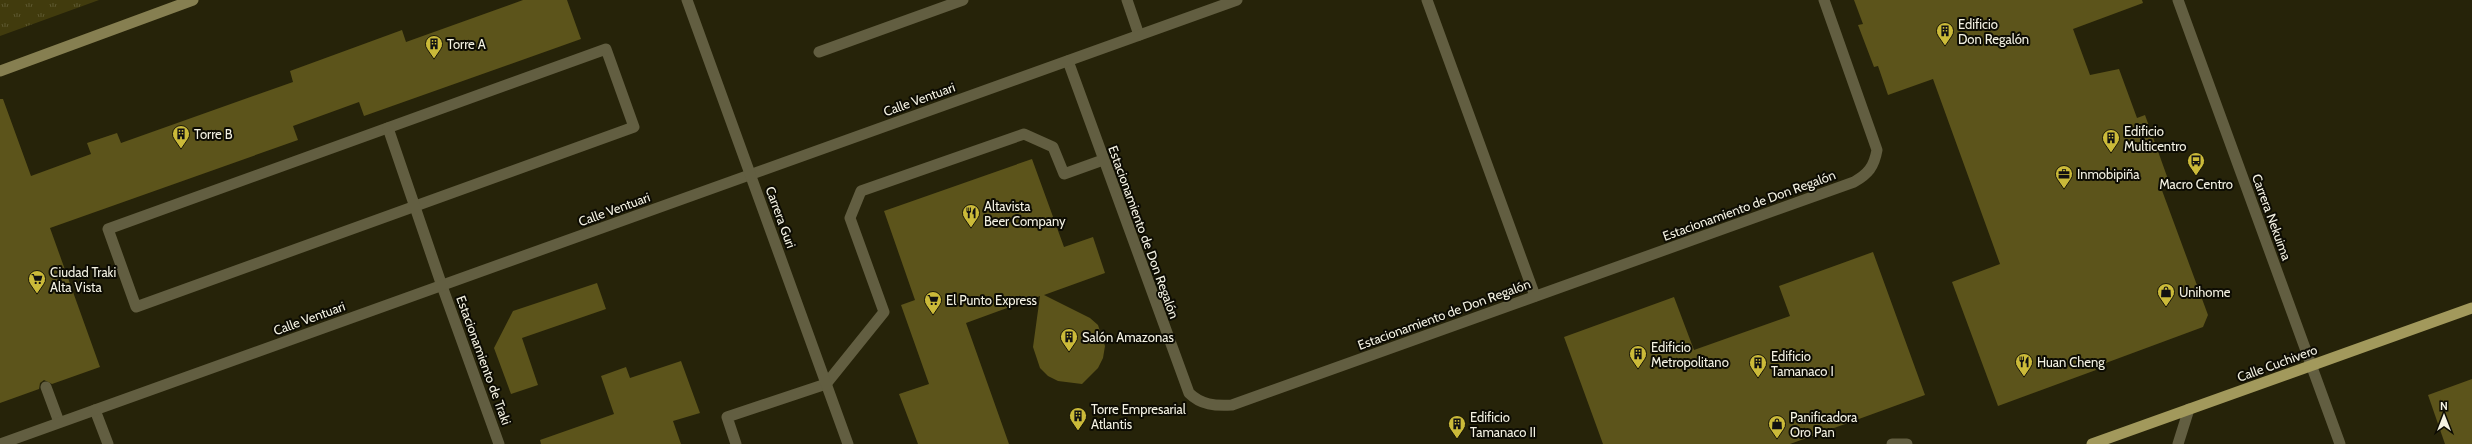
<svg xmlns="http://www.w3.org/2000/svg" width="2472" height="444" viewBox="0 0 2472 444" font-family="Cabin,sans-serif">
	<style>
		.grass { fill: url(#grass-tufts) }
		.building { fill: #5c541b }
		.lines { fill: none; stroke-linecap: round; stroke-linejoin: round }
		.service { stroke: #625e41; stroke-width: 11 }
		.minor { stroke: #625e41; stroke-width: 11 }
		.tertiary { stroke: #625e41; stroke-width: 11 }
		.secondary { stroke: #867f51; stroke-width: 11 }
		.primary { stroke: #a2995c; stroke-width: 11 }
		.labels { text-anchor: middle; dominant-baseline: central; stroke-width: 4; stroke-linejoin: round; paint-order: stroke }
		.poi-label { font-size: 13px; fill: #f4f2e3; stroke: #0d0c03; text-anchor: start }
		.street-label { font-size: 13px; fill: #f4f2e3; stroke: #0d0c03 }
	</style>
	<defs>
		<pattern id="grass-tufts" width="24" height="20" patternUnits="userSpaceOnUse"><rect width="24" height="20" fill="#413b0d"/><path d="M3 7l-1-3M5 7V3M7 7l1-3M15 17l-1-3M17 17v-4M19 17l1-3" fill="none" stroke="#5d5830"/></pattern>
	</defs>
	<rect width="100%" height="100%" fill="#262309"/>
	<polygon class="grass" points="0,0 99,0 0,36"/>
	<g class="building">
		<polygon points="523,0 567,0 581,39 364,116 359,102 293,126 298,140 50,228 100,367 52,384 44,380 40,383 39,389 0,403 0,99 3,99 31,176 91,154 87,143 117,133 121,143 293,82 290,71 402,30 406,42"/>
		<polygon points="1854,0 2142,0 2143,3 2073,29 2090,75 2119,69 2137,118 2145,115 2169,182 2160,185 2208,315 2203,327 2095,367 2096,370 1998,406 1952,282 2000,264 1933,79 1888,95 1878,66 1874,67 1858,25 1863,24"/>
		<polygon points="1032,159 1064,247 1093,237 1105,273 1044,295 1090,318 1098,325 1105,346 1103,358 1098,368 1082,384 1058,381 1048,376 1040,368 1033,347 1040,296 966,323 1009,444 918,444 899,394 929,384 901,305 915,300 884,211"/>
		<polygon points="1873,252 1925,395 1790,444 1603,444 1564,337 1674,297 1694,350 1790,316 1779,286"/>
		<polygon points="597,283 606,309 522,338 538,385 511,394 494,348 513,311"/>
		<polygon points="681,361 700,413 673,421 681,444 541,444 540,440 614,414 601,376 626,367 630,378"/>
		<polygon points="2472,379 2472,444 2445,444 2428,395"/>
	</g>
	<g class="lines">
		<g class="service">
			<polyline points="1127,0 1139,35"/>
			<polyline points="1427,0 1535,296"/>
			<polygon points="606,49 634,127 136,307 108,229"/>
			<polyline points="819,52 963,0"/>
			<polyline points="388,128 442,286"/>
			<polyline points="46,387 59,422"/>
			<polyline points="95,410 108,444"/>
			<polyline points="736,444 727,417 826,384 884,312 850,218 861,191 1024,134 1053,147 1064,174 1103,160"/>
			<polyline points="1892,444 1907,444"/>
			<polyline points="2178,444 2189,409"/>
		</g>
		<g class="minor">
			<path d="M1068 61 1189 393C1201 405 1215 406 1232 405L1854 182C1868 174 1874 167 1877 150L1824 0"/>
			<polyline points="442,286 499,444"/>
			<polyline points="0,444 1237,0"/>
		</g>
		<g class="tertiary">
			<polyline points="687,0 848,444"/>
			<polyline points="2178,0 2340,444"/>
		</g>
		<polyline class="secondary" points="0,71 193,0"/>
		<polyline class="primary" points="2092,444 2472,308"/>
	</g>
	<defs>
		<symbol id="building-pin" viewBox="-11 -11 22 30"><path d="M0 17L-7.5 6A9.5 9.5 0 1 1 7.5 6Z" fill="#cbba39" stroke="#0d0c03"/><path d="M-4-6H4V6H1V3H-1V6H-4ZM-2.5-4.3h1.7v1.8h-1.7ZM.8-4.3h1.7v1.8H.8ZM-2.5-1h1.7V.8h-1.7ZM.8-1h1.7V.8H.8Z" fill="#111"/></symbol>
		<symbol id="bus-pin" viewBox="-11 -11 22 30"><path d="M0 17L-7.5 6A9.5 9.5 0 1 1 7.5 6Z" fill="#cbba39" stroke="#0d0c03"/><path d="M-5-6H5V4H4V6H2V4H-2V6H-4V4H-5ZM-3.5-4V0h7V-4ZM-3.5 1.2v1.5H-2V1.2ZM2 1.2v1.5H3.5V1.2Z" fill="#111"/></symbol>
		<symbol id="office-pin" viewBox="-11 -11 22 30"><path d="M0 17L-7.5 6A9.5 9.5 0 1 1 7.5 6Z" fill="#cbba39" stroke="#0d0c03"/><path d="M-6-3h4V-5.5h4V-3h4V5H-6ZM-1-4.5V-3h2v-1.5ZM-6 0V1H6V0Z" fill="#111"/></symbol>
		<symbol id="restaurant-pin" viewBox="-11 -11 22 30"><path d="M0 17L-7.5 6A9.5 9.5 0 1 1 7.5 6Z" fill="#cbba39" stroke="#0d0c03"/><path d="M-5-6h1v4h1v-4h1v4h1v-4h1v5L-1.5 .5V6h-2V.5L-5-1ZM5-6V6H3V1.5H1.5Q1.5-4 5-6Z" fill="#111"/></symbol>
		<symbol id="supermarket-pin" viewBox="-11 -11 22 30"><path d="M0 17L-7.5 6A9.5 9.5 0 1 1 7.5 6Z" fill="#cbba39" stroke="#0d0c03"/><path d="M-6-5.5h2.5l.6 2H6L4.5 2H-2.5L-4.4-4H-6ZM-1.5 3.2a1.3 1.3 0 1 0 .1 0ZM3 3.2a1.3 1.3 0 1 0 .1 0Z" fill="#111"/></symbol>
		<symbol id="shop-pin" viewBox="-11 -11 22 30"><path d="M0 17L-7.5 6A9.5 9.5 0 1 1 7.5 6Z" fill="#cbba39" stroke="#0d0c03"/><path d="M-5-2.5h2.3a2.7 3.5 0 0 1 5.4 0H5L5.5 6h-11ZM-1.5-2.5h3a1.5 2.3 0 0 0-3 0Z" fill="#111"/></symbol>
	</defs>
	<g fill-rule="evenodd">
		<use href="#building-pin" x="1935" y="21" width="20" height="27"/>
		<use href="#building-pin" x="424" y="34" width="20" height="27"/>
		<use href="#building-pin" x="171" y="124" width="20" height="27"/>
		<use href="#building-pin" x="2101" y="128" width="20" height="27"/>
		<use href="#bus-pin" x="2186" y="151" width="20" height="27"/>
		<use href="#office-pin" x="2054" y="164" width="20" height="27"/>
		<use href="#restaurant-pin" x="961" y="203" width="20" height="27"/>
		<use href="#supermarket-pin" x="27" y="269" width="20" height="27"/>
		<use href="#shop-pin" x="2156" y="282" width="20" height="27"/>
		<use href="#supermarket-pin" x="923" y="290" width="20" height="27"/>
		<use href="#building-pin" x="1059" y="327" width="20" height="27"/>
		<use href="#building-pin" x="1628" y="344" width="20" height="27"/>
		<use href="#restaurant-pin" x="2014" y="352" width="20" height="27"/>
		<use href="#building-pin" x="1748" y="353" width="20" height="27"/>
		<use href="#building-pin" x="1068" y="406" width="20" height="27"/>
		<use href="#building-pin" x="1447" y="414" width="20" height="27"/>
		<use href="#shop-pin" x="1767" y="414" width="20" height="27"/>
	</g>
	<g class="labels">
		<g class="poi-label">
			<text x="1958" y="24">Edificio<tspan x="1958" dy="15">Don Regalón</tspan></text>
			<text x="447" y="44">Torre A</text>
			<text x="2124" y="131">Edificio<tspan x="2124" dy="15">Multicentro</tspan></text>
			<text x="194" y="134">Torre B</text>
			<text x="2077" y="174">Inmobipiña</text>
			<text x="2196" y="184" text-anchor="middle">Macro Centro</text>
			<text x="984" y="206">Altavista<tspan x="984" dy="15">Beer Company</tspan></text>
			<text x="50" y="272">Ciudad Traki<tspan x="50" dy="15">Alta Vista</tspan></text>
			<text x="2179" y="292">Unihome</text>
			<text x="946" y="300">El Punto Express</text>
			<text x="1082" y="337">Salón Amazonas</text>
			<text x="1651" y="347">Edificio<tspan x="1651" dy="15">Metropolitano</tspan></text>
			<text x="1771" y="356">Edificio<tspan x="1771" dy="15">Tamanaco I</tspan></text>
			<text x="2037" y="362">Huan Cheng</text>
			<text x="1091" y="409">Torre Empresarial<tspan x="1091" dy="15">Atlantis</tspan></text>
			<text x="1470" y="417">Edificio<tspan x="1470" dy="15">Tamanaco II</tspan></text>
			<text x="1790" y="417">Panificadora<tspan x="1790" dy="15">Oro Pan</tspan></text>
		</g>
		<g class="street-label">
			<text transform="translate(919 99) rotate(-20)">Calle Ventuari</text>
			<text transform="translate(1749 205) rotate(-20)">Estacionamiento de Don Regalón</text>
			<text transform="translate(614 209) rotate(-20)">Calle Ventuari</text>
			<text transform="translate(781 217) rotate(70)">Carrera Guri</text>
			<text transform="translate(2272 217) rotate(70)">Carrera Nekuima</text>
			<text transform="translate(1144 232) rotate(70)">Estacionamiento de Don Regalón</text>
			<text transform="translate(1444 314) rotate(-20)">Estacionamiento de Don Regalón</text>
			<text transform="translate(309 318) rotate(-20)">Calle Ventuari</text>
			<text transform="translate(484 360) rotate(70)">Estacionamiento de Traki</text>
			<text transform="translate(2277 363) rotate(-20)">Calle Cuchivero</text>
		</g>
	</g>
	<g transform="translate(2444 416)" stroke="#0d0c03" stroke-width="3" paint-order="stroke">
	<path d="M0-3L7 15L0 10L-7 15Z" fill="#f4f2e3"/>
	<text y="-6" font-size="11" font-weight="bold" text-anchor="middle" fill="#f4f2e3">N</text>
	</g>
</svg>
